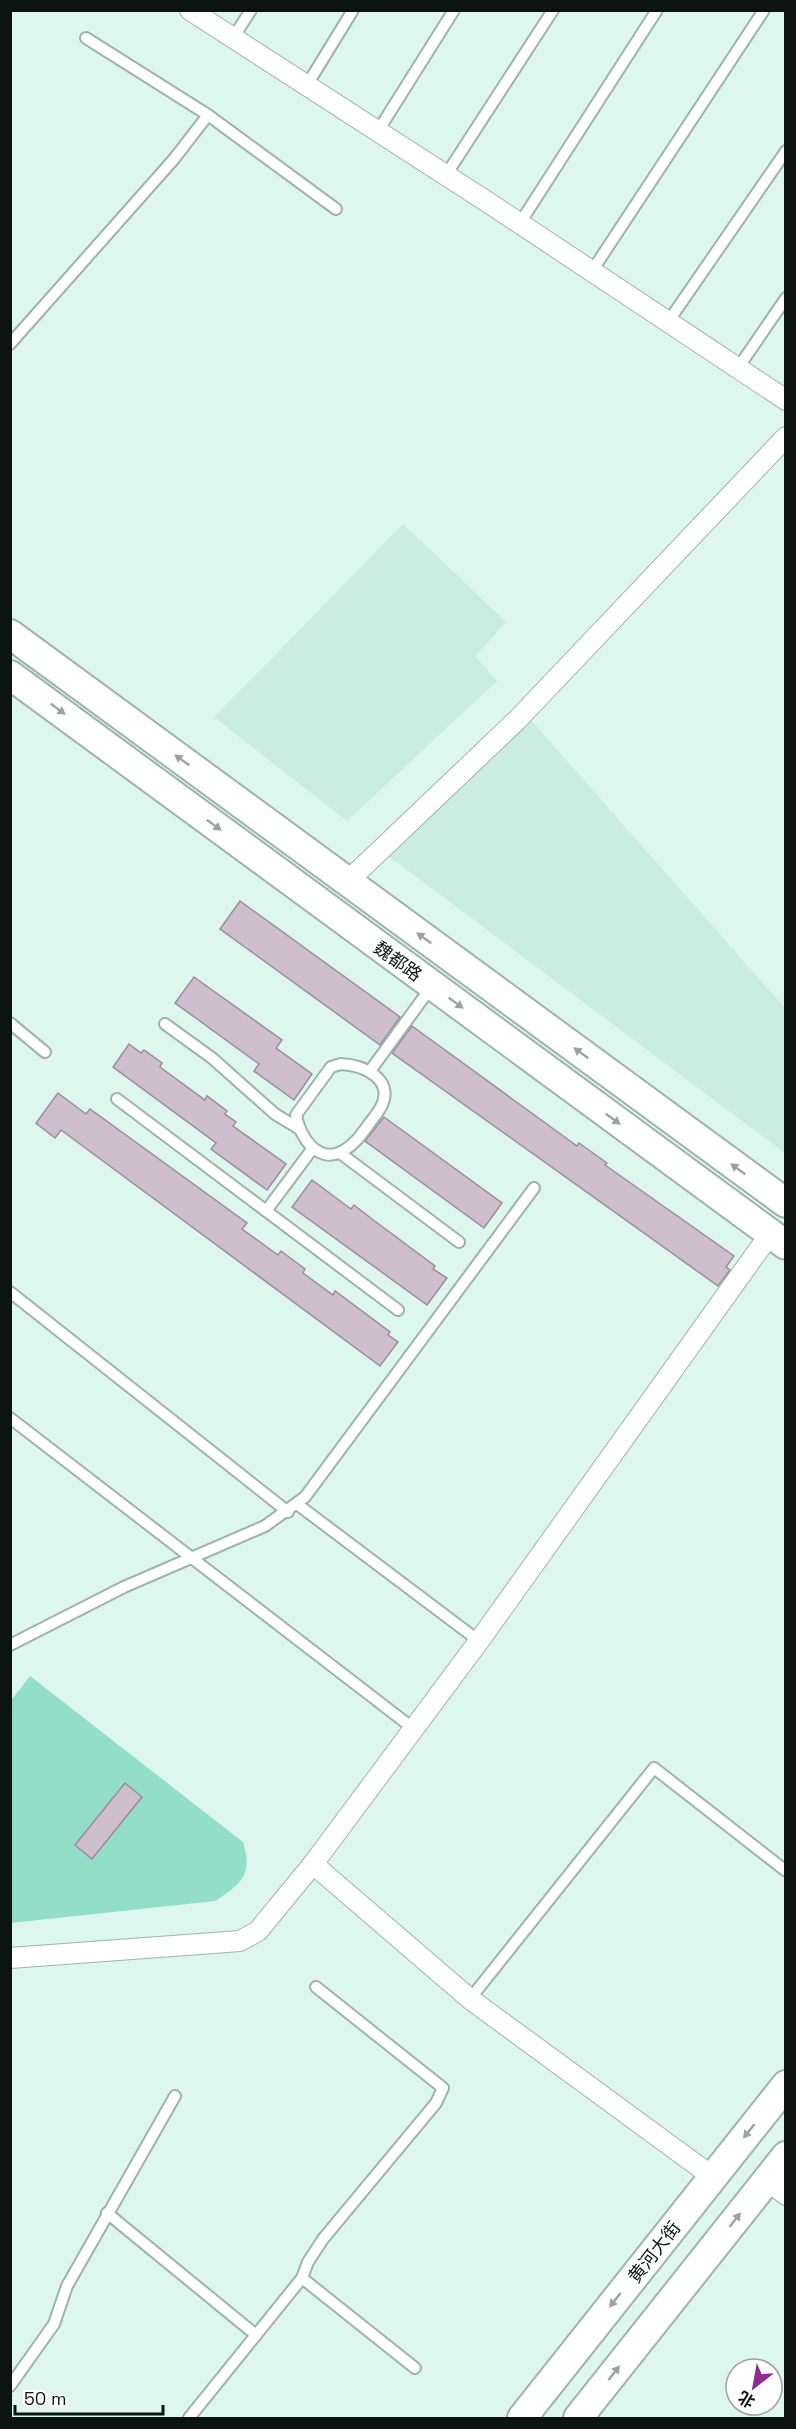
<svg xmlns="http://www.w3.org/2000/svg" width="796" height="2429" viewBox="0 0 796 2429" font-family="'Space Grotesk','Noto Sans SC',sans-serif">
	<style>
		.built { fill: #caece1 }
		.park { fill: #93dec7 }
		.building { fill: #cfbece; stroke: #9b8c9b; stroke-width: 1.5 }
		.lines { fill: none; stroke-linecap: round; stroke-linejoin: round }
		.lane-casing { stroke: #9cb4ac; stroke-width: 14 }
		.street-casing { stroke: #9cb4ac; stroke-width: 22 }
		.secondary-casing { stroke: #9cb4ac; stroke-width: 32 }
		.lane { stroke: #fff; stroke-width: 10 }
		.street { stroke: #fff; stroke-width: 20 }
		.secondary { stroke: #fff; stroke-width: 28 }
		.oneway { fill: #9da1a0 }
		.labels { text-anchor: middle; dominant-baseline: central; stroke-width: 6; stroke-linejoin: round; paint-order: stroke }
		.street-label { font-size: 18px; fill: #0b1411; stroke: #fff }
	</style>
	<rect width="100%" height="100%" fill="#def7ee"/>
	<g class="built">
		<polygon points="403,524 506,622 475,656 497,681 347,821 214,717"/>
		<polygon points="529,718 785,1008 785,1153 387,855"/>
	</g>
	<path class="park" d="M30 1676 243 1842C253 1874 242 1884 215 1901L11 1923V1697L13 1698Z"/>
	<g class="building">
		<polygon points="240,901 400,1017 380,1045 220,929"/>
		<polygon points="194,977 282,1040 276,1048 312,1074 294,1100 254,1071 259,1064 175,1003"/>
		<polygon points="412,1026 577,1146 579,1143 607,1163 605,1165 734,1256 726,1267 730,1270 718,1286 392,1053"/>
		<polygon points="129,1044 141,1053 144,1050 162,1063 160,1067 205,1100 207,1096 227,1111 225,1114 236,1122 233,1126 286,1164 267,1190 211,1149 216,1143 113,1067"/>
		<polygon points="58,1093 86,1114 90,1109 247,1223 242,1229 278,1255 281,1251 305,1269 303,1273 333,1295 335,1291 390,1332 388,1335 398,1342 380,1366 61,1130 55,1138 36,1123"/>
		<polygon points="384,1117 502,1203 484,1228 365,1141"/>
		<polygon points="312,1180 351,1209 354,1205 372,1219 435,1266 433,1269 447,1278 427,1305 292,1207"/>
		<polygon points="125,1783 142,1797 92,1859 75,1845"/>
	</g>
	<g class="lines">
		<defs>
			<g id="lane">
				<polyline points="86,38 208,115 336,209"/>
				<polyline points="233,38 251,10"/>
				<polyline points="307,85 353,10"/>
				<polyline points="378,131 454,10"/>
				<polyline points="446,175 553,10"/>
				<polyline points="520,223 657,10"/>
				<polyline points="592,271 764,10"/>
				<polyline points="668,322 786,151"/>
				<polyline points="10,344 174,159 208,115"/>
				<polyline points="738,368 786,298"/>
				<polyline points="10,1023 45,1052"/>
				<polyline points="165,1024 212,1058 275,1114 298,1128"/>
				<path d="M341 1064C362 1065 394 1078 382 1105 379 1112 373 1118 369 1124 361 1135 355 1144 343 1151 318 1165 299 1136 296 1115L331 1067Z"/>
				<polyline points="370,1071 432,986"/>
				<polyline points="117,1099 398,1310"/>
				<polyline points="340,1153 459,1242"/>
				<polyline points="266,1211 313,1148"/>
				<polyline points="10,1292 288,1512"/>
				<polyline points="10,1418 414,1729"/>
				<polyline points="297,1504 479,1641"/>
				<polyline points="10,1645 124,1587 265,1526 305,1497 534,1188"/>
				<polyline points="470,1999 654,1768 786,1871"/>
				<polyline points="107,2213 256,2335"/>
				<polyline points="302,2278 415,2368"/>
				<polyline points="10,2386 54,2324 67,2286 175,2096"/>
				<polyline points="189,2418 302,2278 308,2262 323,2239 436,2103 443,2088 316,1987"/>
			</g>
			<g id="street">
				<polyline points="190,10 489,203 786,400"/>
				<polyline points="348,881 518,719 786,437"/>
				<polyline points="313,1864 470,1999 713,2177"/>
				<polyline points="10,1958 240,1941 258,1931 313,1864 479,1641 770,1234"/>
				<polyline points="767,2180 786,2195"/>
			</g>
			<g id="secondary">
				<polyline points="10,634 786,1203"/>
				<polyline points="10,675 786,1245"/>
				<polyline points="522,2418 786,2085"/>
				<polyline points="578,2418 786,2156"/>
			</g>
		</defs>
		<use href="#lane" class="lane-casing"/>
		<use href="#street" class="street-casing"/>
		<use href="#secondary" class="secondary-casing"/>
		<use href="#lane" class="lane"/>
		<use href="#street" class="street"/>
		<use href="#secondary" class="secondary"/>
	</g>
	<defs><path id="oneway-solid" d="M-6-.8H1V-3.2L6.5 0L1 3.2V.8H-6Z" transform="scale(1.5)"/></defs>
	<g class="oneway">
		<use href="#oneway-solid" transform="translate(58 709) rotate(36)"/>
		<use href="#oneway-solid" transform="translate(182 760) rotate(-144)"/>
		<use href="#oneway-solid" transform="translate(214 825) rotate(36)"/>
		<use href="#oneway-solid" transform="translate(424 938) rotate(-144)"/>
		<use href="#oneway-solid" transform="translate(456 1003) rotate(36)"/>
		<use href="#oneway-solid" transform="translate(581 1053) rotate(-144)"/>
		<use href="#oneway-solid" transform="translate(613 1119) rotate(36)"/>
		<use href="#oneway-solid" transform="translate(738 1169) rotate(-144)"/>
		<use href="#oneway-solid" transform="translate(749 2131) rotate(128)"/>
		<use href="#oneway-solid" transform="translate(735 2220) rotate(-52)"/>
		<use href="#oneway-solid" transform="translate(615 2300) rotate(128)"/>
		<use href="#oneway-solid" transform="translate(614 2373) rotate(-52)"/>
	</g>
	<g class="labels">
		<g class="street-label">
			<text transform="translate(398 961) rotate(36)">魏都路</text>
			<text transform="translate(654 2252) rotate(-52)">黄河大街</text>
		</g>
	</g>
	<rect width="796" height="2429" fill="none" stroke="#0b1411" stroke-width="24"/>
	<g transform="translate(754 2387) rotate(211)"><circle r="28" fill="#ffffff" stroke="#9da1a0" stroke-width="1.5"/>
	<path d="M0-4.5L10 22L0 15L-10 22Z" fill="#902b91"/>
	<text y="-9" font-size="16" font-weight="bold" text-anchor="middle" fill="#0b1411">北</text>
	</g>
	<path d="M15 2405v9h148v-9" fill="none" stroke="#0b1411" stroke-width="3"/>
	<text x="24" y="2405" font-size="18" fill="#0b1411" stroke="#ffffff" stroke-width="4.5" paint-order="stroke">50 m</text>
</svg>
